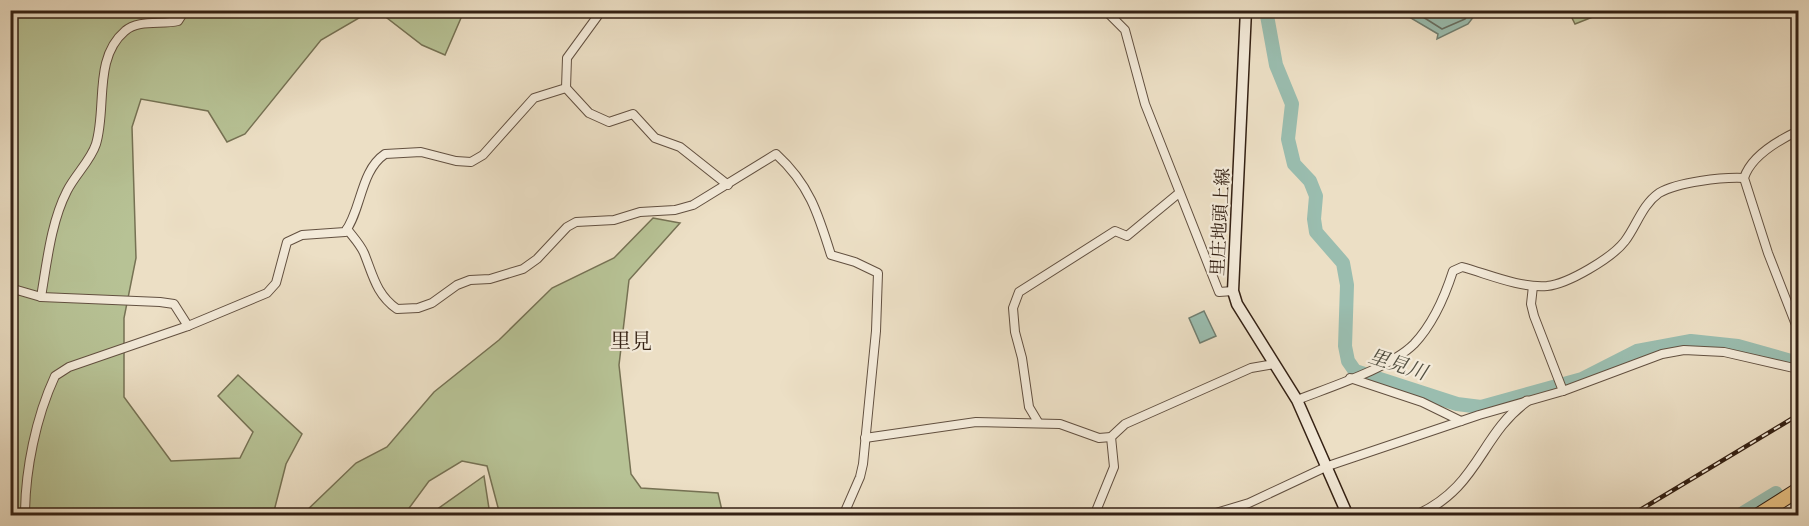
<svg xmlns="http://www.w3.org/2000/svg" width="1809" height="526" viewBox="0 0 1809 526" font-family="'Libre Caslon Text','Noto Serif JP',serif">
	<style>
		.green { fill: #b7c295; stroke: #767254; stroke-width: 1.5 }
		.water { fill: #9abdaf; stroke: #717f71; stroke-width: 1.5 }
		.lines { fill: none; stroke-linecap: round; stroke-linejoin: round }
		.shore { stroke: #676f62; stroke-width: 1.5 }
		.river { stroke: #9abdaf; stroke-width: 14 }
		.minor-casing { stroke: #625040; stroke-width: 10 }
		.tertiary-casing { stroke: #625040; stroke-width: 11 }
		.secondary-casing { stroke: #342114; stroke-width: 13 }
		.trunk-casing { stroke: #342114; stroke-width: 16 }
		.minor { stroke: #f3ead9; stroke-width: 8 }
		.tertiary { stroke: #f3ead9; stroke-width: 9 }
		.secondary { stroke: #f3ead9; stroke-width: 10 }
		.trunk { stroke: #e6c082; stroke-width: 14 }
		.rail-casing { stroke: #342114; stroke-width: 4.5 }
		.rail { stroke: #f3ead9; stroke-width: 2; stroke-dasharray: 7; stroke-linecap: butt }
		.labels { text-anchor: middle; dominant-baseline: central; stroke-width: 4.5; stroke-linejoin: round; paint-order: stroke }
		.street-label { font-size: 18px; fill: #342114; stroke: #f3ead9 }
		.water-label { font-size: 20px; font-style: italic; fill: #535042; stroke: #f3ead9 }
		.quarter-label { font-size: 21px; fill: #342114; stroke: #f3ead9 }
	</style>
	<rect width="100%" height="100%" fill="#ecdfc5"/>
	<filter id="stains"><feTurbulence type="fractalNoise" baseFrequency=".00333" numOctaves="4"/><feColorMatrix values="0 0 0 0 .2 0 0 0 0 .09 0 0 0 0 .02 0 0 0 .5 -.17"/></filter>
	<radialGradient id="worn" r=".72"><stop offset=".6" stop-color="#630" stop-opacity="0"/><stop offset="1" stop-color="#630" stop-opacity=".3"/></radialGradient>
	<g class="green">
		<polygon points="1568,10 1608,10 1608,11 1575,24"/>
		<polygon points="10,11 371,11 321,40 245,134 227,142 208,111 141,99 132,127 136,258 124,318 124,397 171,461 240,458 253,432 218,396 238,375 302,434 286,464 273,515 11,515"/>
		<polygon points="378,11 464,11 445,55 422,45"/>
		<polygon points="653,218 680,223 629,280 619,365 631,474 641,488 718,493 723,515 500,515 487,466 462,461 429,481 404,515 302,515 356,463 387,447 434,392 499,340 552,288 614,258"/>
		<polygon points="484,476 490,515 429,515"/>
	</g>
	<g class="water">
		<polygon points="1404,11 1478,10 1478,11 1468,24 1437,39 1438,34 1409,17"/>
		<polygon points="1204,311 1216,336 1200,343 1189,318"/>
	</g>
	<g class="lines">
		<polyline class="shore" points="1412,10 1442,29 1465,19 1472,10"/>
		<g class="river">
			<polyline points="1266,10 1276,65 1292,104 1288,139 1294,164 1310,181 1316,196 1314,219 1316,232 1343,263 1347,285 1345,346 1348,361 1355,371 1457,404 1481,407 1582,379 1637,351 1691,341 1738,346 1798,363"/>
			<polyline points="1796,501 1798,500"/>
			<polyline points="1738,516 1776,493"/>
		</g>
		<defs>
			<g id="minor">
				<polyline points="1105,10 1125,30 1145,104 1219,292 1233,291"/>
				<polyline points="566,88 589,113 609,122 633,114 655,138 680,147 728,185"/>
				<path d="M1798 131C1779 140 1751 156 1744 178L1768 253 1798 330"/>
				<path d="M347 229C353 237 360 244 364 253 373 275 376 294 397 309L418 308 432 303 457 285 470 280 490 279 523 269 537 259 567 227 576 222 614 220 640 212 675 210 693 205 776 154C809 184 818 213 831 255L855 262 878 273 876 331 863 464 860 477 843 516"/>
				<polyline points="1533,286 1531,304 1534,316 1563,391"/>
				<polyline points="10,288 41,297 160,302 174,304 188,326"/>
				<path d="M41 297C47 262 51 222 67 191 75 175 91 160 96 144 107 108 93 58 125 31 138 19 162 25 178 21L185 10"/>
				<polyline points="1350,378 1422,402 1461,421"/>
				<path d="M1297 400C1330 387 1390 368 1414 344 1433 324 1445 296 1453 271L1462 267C1488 274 1519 288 1547 286 1568 284 1612 258 1625 241 1637 225 1642 205 1659 193 1678 182 1722 177 1744 178"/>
				<polyline points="1038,422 1029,407 1022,358 1015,332 1013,308 1019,292 1115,231 1127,236 1179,193"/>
				<polyline points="865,438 976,422 1060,424 1099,438 1111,437 1125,424 1251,368 1274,364"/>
				<path d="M25 516C25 470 36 417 55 376L69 367 188 326 267 293 276 283 287 242 302 235 345 232C362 209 360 171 385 154L421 152 456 161 471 162 483 155 534 98 566 88 567 58 602 10"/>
				<polyline points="1094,516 1114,467 1111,437"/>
				<polyline points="1206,516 1249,503 1328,466 1479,415 1563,391 1662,354 1684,350 1724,352 1798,369"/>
			</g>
			<path id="tertiary" d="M1415 516C1480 487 1479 436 1527 401"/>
			<polyline id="secondary" points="1246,10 1233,291 1237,304 1297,400 1348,516"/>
			<polyline id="trunk" points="1757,516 1798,490"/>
		</defs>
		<use href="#minor" class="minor-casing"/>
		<use href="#tertiary" class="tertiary-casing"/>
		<use href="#secondary" class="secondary-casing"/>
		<use href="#trunk" class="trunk-casing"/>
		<use href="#minor" class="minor"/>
		<use href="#tertiary" class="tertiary"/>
		<use href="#secondary" class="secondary"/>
		<use href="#trunk" class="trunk"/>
		<defs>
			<polyline id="rail" points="1630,516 1798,415"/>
		</defs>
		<use href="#rail" class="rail-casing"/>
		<use href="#rail" class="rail"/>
	</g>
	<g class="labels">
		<g class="street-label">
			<text transform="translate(1220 222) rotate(-87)">里庄地頭上線</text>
		</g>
		<g class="water-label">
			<text transform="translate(1398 364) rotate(18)">里見川</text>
		</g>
		<g class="quarter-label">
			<text x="631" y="340">里見</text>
		</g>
	</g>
	<rect width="1809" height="526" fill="none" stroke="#ecdfc5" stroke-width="36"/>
	<rect x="12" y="12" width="1785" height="502" fill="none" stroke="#342114" stroke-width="3"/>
	<rect x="18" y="18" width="1773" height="490" fill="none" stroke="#342114" stroke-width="1.5"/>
	<rect width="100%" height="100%" filter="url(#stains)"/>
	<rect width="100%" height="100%" fill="url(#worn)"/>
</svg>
